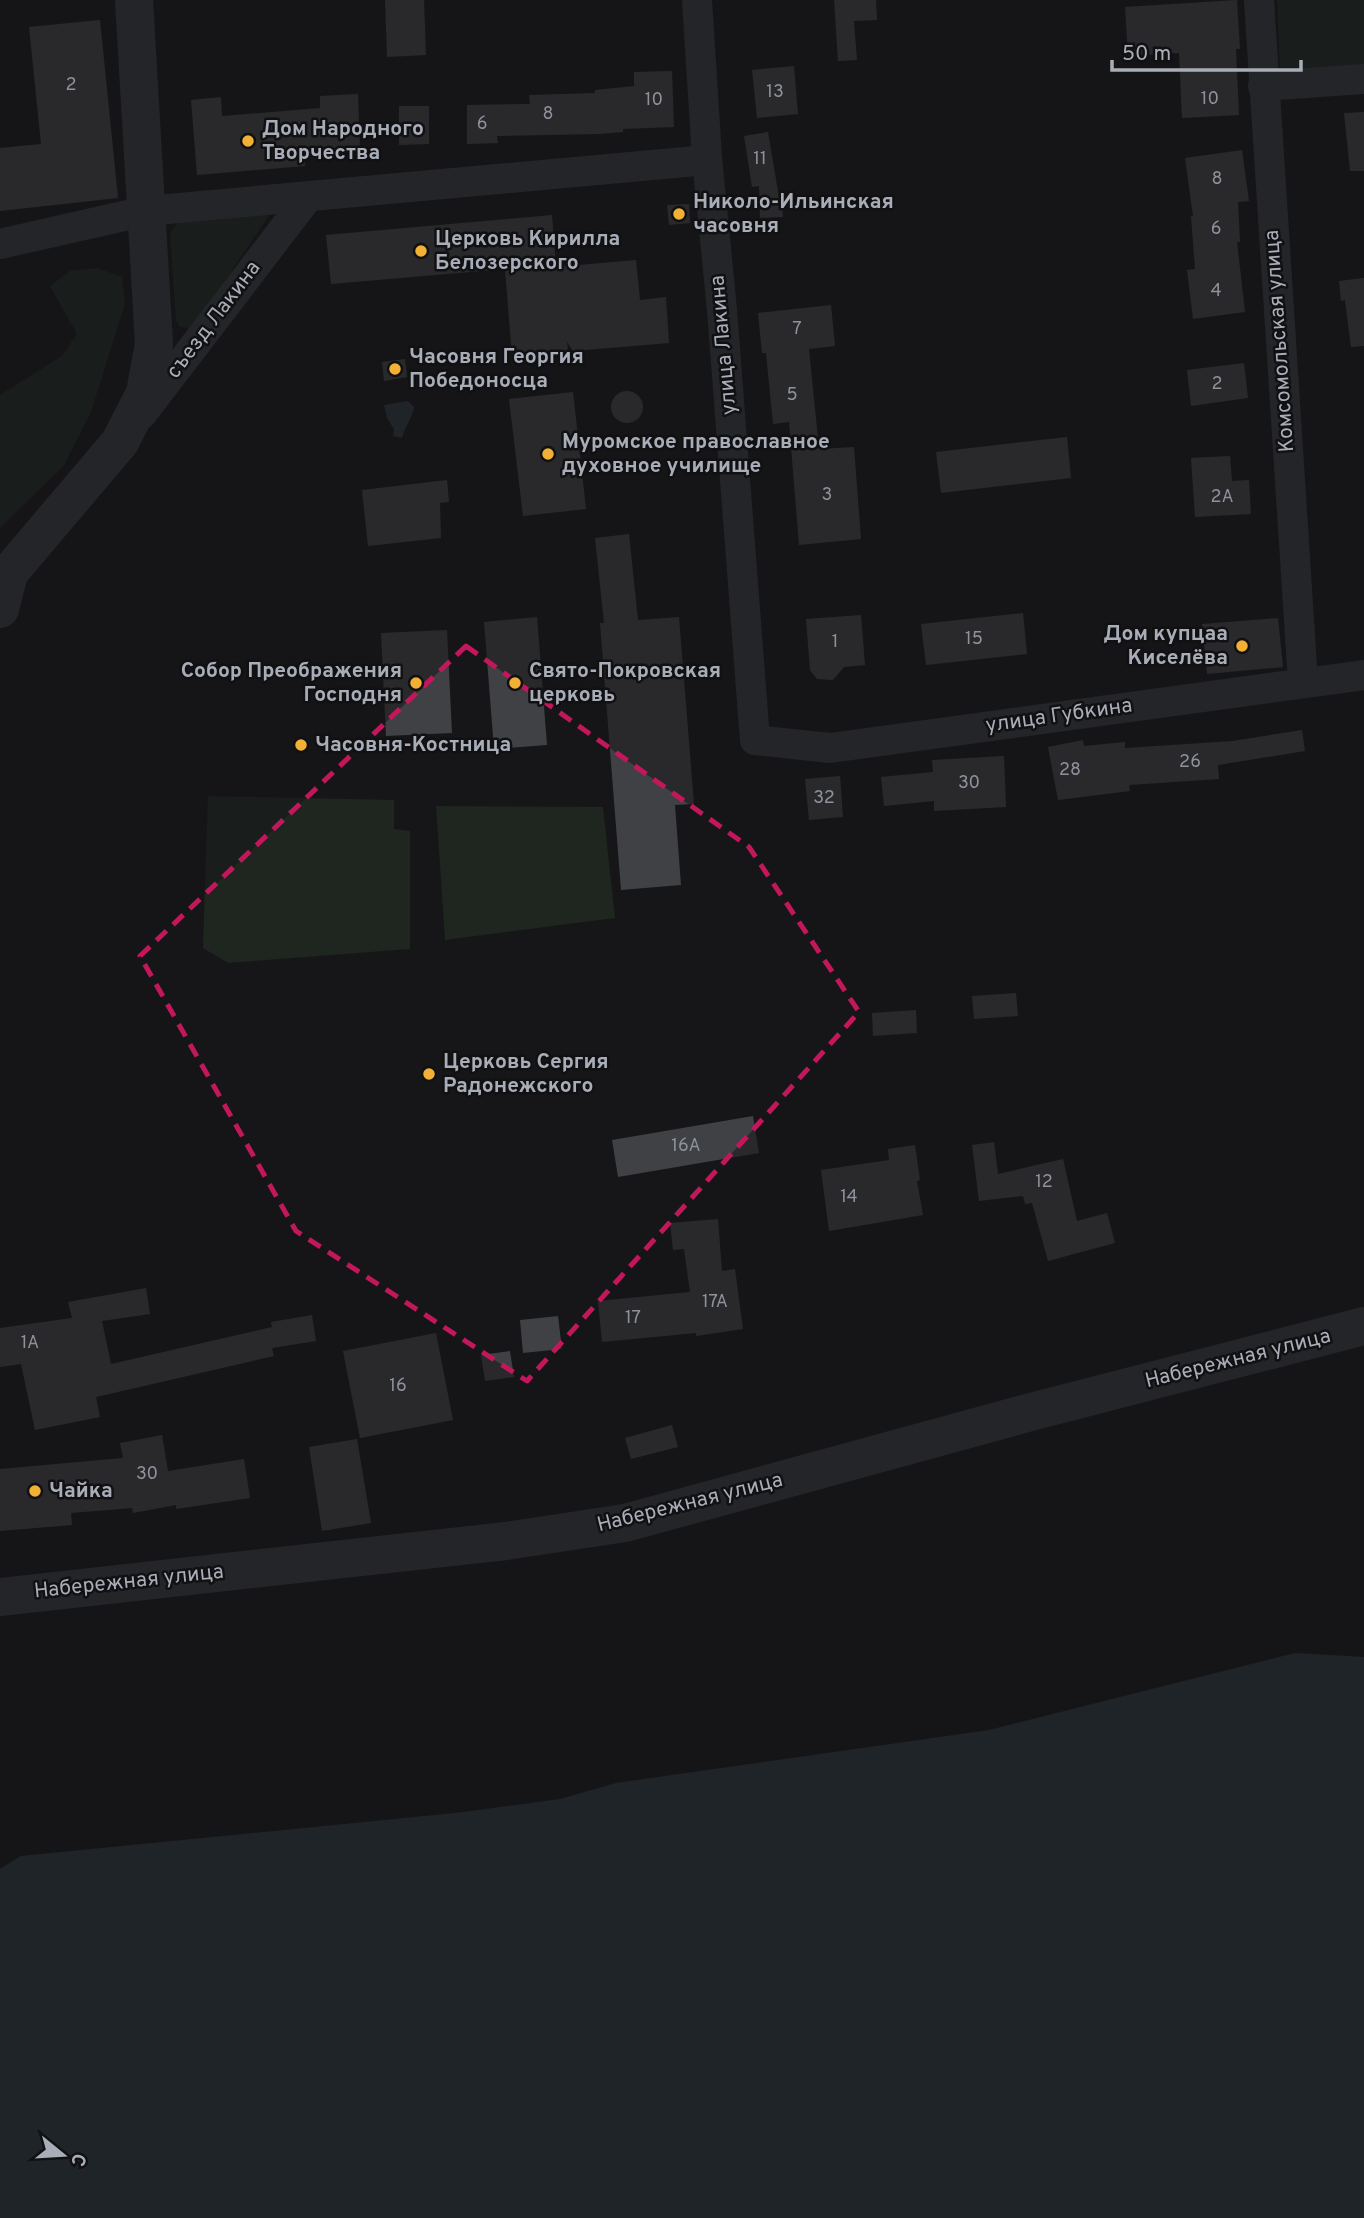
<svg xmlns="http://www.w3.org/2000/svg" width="1364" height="2218" viewBox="0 0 1364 2218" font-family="Overpass,sans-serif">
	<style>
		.green { fill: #1e261f }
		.water { fill: #2c353c }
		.building { fill: #404145 }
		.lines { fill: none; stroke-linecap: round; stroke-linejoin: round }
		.minor { stroke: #37383d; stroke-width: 30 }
		.tertiary { stroke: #37383d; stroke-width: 38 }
		.marked { fill: none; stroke: #c2185b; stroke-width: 5; stroke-dasharray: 14 9; stroke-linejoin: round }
		.poi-dot { fill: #f2b134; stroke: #111113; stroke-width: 2.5 }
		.labels { text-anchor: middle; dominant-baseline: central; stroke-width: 5; stroke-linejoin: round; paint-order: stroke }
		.number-label { font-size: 18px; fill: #8e929b }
		.poi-label { font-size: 21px; font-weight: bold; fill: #a8adb8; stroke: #111113; text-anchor: start }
		.street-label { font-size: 21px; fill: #a8adb8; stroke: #111113 }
	</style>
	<rect width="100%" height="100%" fill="#161618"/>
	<g class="green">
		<polygon points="1277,0 1364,0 1364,70 1280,74"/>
		<polygon points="265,210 268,217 193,328 180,327 176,320 170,233 179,222"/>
		<polygon points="97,268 122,277 125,303 91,412 64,465 0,528 0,395 62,356 77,334 50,286 70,271"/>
		<polygon points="208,796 394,800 394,829 410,831 410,949 228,963 203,948"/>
		<polygon points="436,806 603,807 615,918 445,940"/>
	</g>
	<g class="water">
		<path d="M408 401 414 407C412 419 405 426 402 438L393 436 394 429 387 418 384 405Z"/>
		<polygon points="1295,1653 1364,1657 1364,2218 0,2218 0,1869 21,1856 455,1813 560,1799 616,1783 989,1730"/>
	</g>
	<g class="building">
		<polygon points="385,0 424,0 426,55 387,57"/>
		<polygon points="834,0 876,0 877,20 854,21 857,60 838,61"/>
		<polygon points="1237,0 1240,49 1236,49 1239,115 1182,118 1179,53 1128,56 1125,7"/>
		<polygon points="100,20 118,198 0,211 0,148 41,144 29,27"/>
		<polygon points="794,66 798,114 757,118 752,70"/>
		<polygon points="672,71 674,127 623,129 623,132 599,134 497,136 498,143 467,144 467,105 530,104 529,95 595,93 595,90 634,86 634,72"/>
		<polygon points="358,94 360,151 304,153 305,166 197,175 191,100 221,97 222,116 320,108 320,96"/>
		<polygon points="399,106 429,106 429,144 399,145"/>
		<polygon points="1364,112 1364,171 1350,171 1344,113"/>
		<polygon points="768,132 779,197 782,197 783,217 760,218 759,186 752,187 744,136"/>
		<polygon points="1242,150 1249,201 1238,202 1240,242 1237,242 1245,312 1193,319 1187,270 1195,269 1191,216 1193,216 1185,158"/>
		<polygon points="689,204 690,223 669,225 667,205"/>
		<polygon points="552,215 556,267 636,260 640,300 666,297 669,343 573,351 567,342 568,351 512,356 505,269 331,284 326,235"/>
		<polygon points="1364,278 1364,346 1351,347 1345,300 1341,301 1339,281"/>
		<polygon points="831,305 835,346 809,349 819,449 854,447 861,539 799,545 789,422 773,424 766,353 762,353 758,313"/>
		<polygon points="405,359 407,377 384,381 382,362"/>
		<polygon points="1244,363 1248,398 1191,406 1187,370"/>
		<circle cx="627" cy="407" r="16"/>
		<polygon points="573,392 586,509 523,516 509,399"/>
		<polygon points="1067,437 1071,478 941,493 936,452"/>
		<polygon points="1230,456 1232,481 1249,480 1251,514 1195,517 1191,458"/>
		<polygon points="447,480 449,502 440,503 441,538 368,546 362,490"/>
		<polygon points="629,534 638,620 679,617 694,804 675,805 681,885 621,890 600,623 604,623 595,538"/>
		<polygon points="1023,613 1027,654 926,665 921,624"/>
		<polygon points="861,615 865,665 844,667 833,680 817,679 810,670 806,619"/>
		<polygon points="537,617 547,745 494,749 484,622"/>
		<polygon points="1278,618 1283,667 1207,674 1202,624"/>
		<polygon points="447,630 452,733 386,736 381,633"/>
		<polygon points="1302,730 1305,751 1218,765 1219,779 1129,785 1130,791 1058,800 1048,747 1083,740 1084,746 1125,742 1125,748 1233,741"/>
		<polygon points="1004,756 1006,807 934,811 934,801 884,806 881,777 933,772 932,760"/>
		<polygon points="840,776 843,817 809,820 805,779"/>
		<polygon points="1016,993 1018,1016 974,1019 972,996"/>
		<polygon points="916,1010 917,1033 873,1036 872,1013"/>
		<polygon points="753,1116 759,1153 618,1177 612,1140"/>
		<polygon points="994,1142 998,1174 1063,1159 1077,1221 1107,1213 1115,1243 1048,1261 1032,1203 1025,1204 1023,1196 979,1201 972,1145"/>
		<polygon points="915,1145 920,1180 917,1181 923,1215 829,1231 821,1170 889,1160 888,1149"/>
		<polygon points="718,1219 722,1271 735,1269 743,1329 696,1336 696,1333 602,1342 598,1301 690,1292 684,1249 673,1250 670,1223"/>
		<polygon points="146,1288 150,1314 102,1321 111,1364 272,1327 271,1322 312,1315 316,1341 272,1348 274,1356 96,1397 100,1417 35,1430 21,1364 0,1367 0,1328 72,1318 68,1302"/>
		<polygon points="558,1316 562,1349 523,1353 520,1320"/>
		<polygon points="436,1333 453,1420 360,1438 343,1351"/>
		<polygon points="510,1351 514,1377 485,1381 481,1355"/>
		<polygon points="672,1425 678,1447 631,1459 625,1438"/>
		<polygon points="162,1435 168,1471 244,1459 250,1498 176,1509 176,1505 133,1513 132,1508 71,1513 72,1525 0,1531 0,1469 123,1458 120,1443"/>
		<polygon points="357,1439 371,1523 322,1531 309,1447"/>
	</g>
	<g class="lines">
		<g class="minor">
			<polyline points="697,0 707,158 722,310 755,740 830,748 1364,675"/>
			<polyline points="1259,0 1303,682"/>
			<polyline points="1263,86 1364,79"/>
			<polyline points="0,244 146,211 707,160"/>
			<polyline points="142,414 308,197"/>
		</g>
		<g class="tertiary">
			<polyline points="0,609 9,573 120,442 145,393 154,344 134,0"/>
			<polyline points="0,1597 506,1541 625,1523 1027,1413 1364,1326"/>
		</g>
	</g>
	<path d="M0 0H1364V2218H0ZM466 646 749 847 859 1012 527 1381 296 1231 140 956Z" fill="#161618" fill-opacity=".55" fill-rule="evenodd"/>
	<path class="marked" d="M466 646 749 847 859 1012 527 1381 296 1231 140 956Z"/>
	<g class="poi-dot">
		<circle cx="248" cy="141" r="7"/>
		<circle cx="679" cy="214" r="7"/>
		<circle cx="421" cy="251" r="7"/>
		<circle cx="395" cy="369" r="7"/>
		<circle cx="548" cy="454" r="7"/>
		<circle cx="1242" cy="646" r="7"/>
		<circle cx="416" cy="683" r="7"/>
		<circle cx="515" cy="683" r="7"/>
		<circle cx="301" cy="745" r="7"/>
		<circle cx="429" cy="1074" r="7"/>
		<circle cx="35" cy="1491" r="7"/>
	</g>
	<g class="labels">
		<g class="number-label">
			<text x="71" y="85">2</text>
			<text x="775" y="92">13</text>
			<text x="1210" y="99">10</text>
			<text x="654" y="100">10</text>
			<text x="548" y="114">8</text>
			<text x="482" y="124">6</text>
			<text x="760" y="159">11</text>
			<text x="1217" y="179">8</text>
			<text x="1216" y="229">6</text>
			<text x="1216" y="291">4</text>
			<text x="797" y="329">7</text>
			<text x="1217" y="384">2</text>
			<text x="792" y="395">5</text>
			<text x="827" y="495">3</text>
			<text x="1222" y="497">2А</text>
			<text x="974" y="639">15</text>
			<text x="835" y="642">1</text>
			<text x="1190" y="762">26</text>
			<text x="1070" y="770">28</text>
			<text x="969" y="783">30</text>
			<text x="824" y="798">32</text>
			<text x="686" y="1146">16А</text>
			<text x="1044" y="1182">12</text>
			<text x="849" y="1197">14</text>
			<text x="715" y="1302">17А</text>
			<text x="633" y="1318">17</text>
			<text x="30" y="1343">1А</text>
			<text x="398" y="1386">16</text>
			<text x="147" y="1474">30</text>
		</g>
		<g class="poi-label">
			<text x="262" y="129">Дом Народного<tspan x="262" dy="24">Творчества</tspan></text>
			<text x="693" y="202">Николо-Ильинская<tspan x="693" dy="24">часовня</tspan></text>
			<text x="435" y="239">Церковь Кирилла<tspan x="435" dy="24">Белозерского</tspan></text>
			<text x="409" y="357">Часовня Георгия<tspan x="409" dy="24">Победоносца</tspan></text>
			<text x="562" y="442">Муромское православное<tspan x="562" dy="24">духовное училище</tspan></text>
			<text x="1228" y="634" text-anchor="end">Дом купцаа<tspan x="1228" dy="24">Киселёва</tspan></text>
			<text x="402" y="671" text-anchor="end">Собор Преображения<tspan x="402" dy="24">Господня</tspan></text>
			<text x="529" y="671">Свято-Покровская<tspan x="529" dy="24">церковь</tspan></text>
			<text x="315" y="745">Часовня-Костница</text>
			<text x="443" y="1062">Церковь Сергия<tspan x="443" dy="24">Радонежского</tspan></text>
			<text x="49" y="1491">Чайка</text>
		</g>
		<g class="street-label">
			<text transform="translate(214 320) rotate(-53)">съезд Лакина</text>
			<text transform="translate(1280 341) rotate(-94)">Комсомольская улица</text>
			<text transform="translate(724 345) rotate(-95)">улица Лакина</text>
			<text transform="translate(1059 716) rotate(-8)">улица Губкина</text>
			<text transform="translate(1238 1359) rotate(-14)">Набережная улица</text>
			<text transform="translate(690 1503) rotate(-14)">Набережная улица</text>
			<text transform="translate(129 1582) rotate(-6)">Набережная улица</text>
		</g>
	</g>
	<g transform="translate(63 2155) rotate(108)" stroke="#111113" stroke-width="5" paint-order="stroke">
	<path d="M0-5L12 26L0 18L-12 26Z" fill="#a8adb8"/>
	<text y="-10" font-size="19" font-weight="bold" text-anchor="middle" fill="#a8adb8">С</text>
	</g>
	<path d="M1112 60v10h189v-10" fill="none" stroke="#a8adb8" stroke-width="3.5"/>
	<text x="1122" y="60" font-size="21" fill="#a8adb8" stroke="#111113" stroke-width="5" paint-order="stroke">50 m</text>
</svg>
